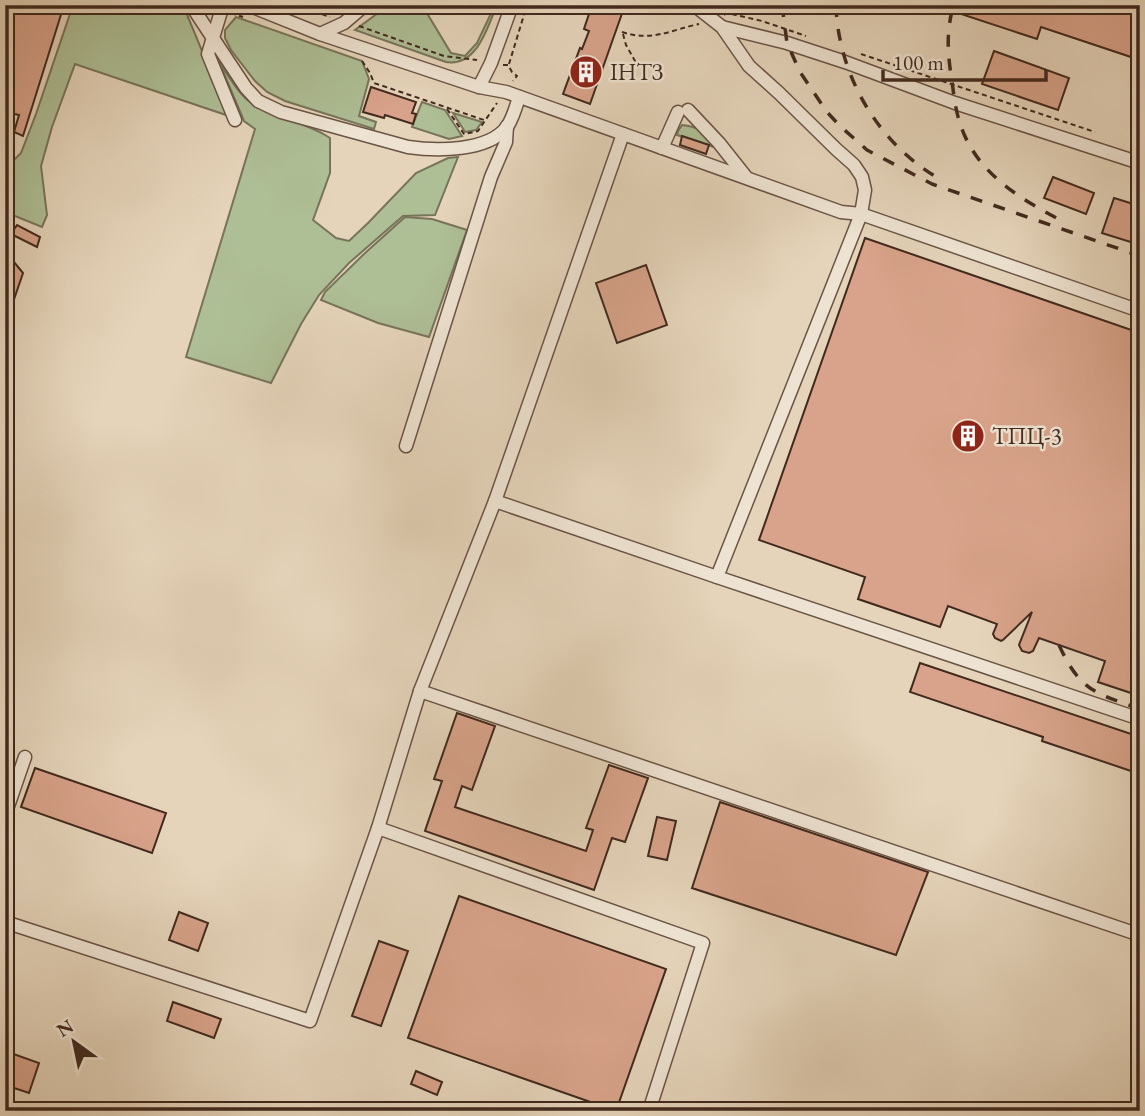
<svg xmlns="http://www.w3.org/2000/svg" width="1145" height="1116" viewBox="0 0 1145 1116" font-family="'EB Garamond',serif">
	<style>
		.green { fill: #aebe95; stroke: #78745a; stroke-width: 2 }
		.building { fill: #d8a38a; stroke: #41291e; stroke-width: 2 }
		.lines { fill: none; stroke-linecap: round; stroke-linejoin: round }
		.minor-casing { stroke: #6a5445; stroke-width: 15 }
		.path { stroke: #41291e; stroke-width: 2; stroke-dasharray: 5 3.5; stroke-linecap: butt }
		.minor { stroke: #eee3d2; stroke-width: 12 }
		.rail { stroke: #41291e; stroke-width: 3.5; stroke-dasharray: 12 12; stroke-linecap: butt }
		.labels { text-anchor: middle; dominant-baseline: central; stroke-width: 5; stroke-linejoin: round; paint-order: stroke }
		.poi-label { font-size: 23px; fill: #41291e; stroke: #eee3d2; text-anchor: start }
	</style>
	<rect width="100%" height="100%" fill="#e5d4ba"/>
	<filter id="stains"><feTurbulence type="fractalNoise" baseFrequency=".00286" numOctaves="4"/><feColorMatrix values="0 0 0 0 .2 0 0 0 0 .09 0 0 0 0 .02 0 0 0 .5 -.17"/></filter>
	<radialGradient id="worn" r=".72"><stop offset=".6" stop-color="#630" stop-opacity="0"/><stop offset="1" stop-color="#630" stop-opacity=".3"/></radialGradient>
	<g class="green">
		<polygon points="73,5 183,5 229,116 75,64 52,127 41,166 47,215 42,227 5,212 5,169 21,153 36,114"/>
		<path d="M389 5H422L451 53 465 56 477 43 495 5H497C487 28 477 67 446 62L355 30Z"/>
		<polygon points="236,17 362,61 369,79 359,116 376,122 374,129 285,101 267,92 255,81 231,50 225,38 225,30"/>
		<path d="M219 62C229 76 239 96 254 105 278 120 307 122 330 138V173L313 220 336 238 349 241 368 223 416 173 448 158 458 157 435 215 403 216 349 263 319 295 301 324 271 383 186 357 255 129 244 121Z"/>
		<polygon points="422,102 445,110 462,136 449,139 412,127"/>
		<polygon points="453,113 482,122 476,130 465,132"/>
		<path d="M682 125C696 126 711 133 714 147L677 135 678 131Z"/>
		<polygon points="405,217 432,219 467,230 429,337 378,323 321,300 325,292 364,254"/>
	</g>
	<g class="building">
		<polygon points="12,5 64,5 23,136 14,132 19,115 5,112 5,28"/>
		<polygon points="592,5 625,5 590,104 563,94 580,48 582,49 589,31 584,29"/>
		<polygon points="940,5 1140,5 1140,60 1041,27 1037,39 940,7"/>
		<polygon points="994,51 1069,78 1058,110 982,84"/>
		<polygon points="371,87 416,102 412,113 416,114 413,124 385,115 384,118 363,112"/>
		<polygon points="682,136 709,145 706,154 680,145"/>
		<polygon points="1053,177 1094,193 1086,214 1044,198"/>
		<polygon points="1114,198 1140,206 1140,245 1102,233"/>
		<polygon points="5,223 15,228 17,225 40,237 37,247 13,235 12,238 5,235"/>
		<polygon points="865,238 1140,333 1140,696 1098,682 1105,661 1039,638 1033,651 1029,653 1022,651 1019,645 1032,612 1003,640 1001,641 995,638 993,634 997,624 948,606 940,627 858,599 865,577 759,540"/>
		<polygon points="5,251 23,273 7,320 5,320"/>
		<polygon points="646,265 667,325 617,343 596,283"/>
		<polygon points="920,663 1140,737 1140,774 1042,741 1043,737 910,692"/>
		<polygon points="457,713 495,726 472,790 462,786 455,807 586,851 593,830 586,828 609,765 648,778 625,842 612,838 594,890 425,831 442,781 434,779"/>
		<polygon points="35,768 166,813 152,853 21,807"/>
		<polygon points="720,802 928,872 896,955 692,888"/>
		<polygon points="657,817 676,821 667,860 648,856"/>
		<polygon points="459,896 666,969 616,1111 408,1038"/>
		<polygon points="179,912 208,923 198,951 169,940"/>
		<polygon points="379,941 408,951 381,1026 352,1016"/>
		<polygon points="173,1002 221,1019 214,1038 167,1021"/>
		<polygon points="5,1051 39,1063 29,1093 5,1085"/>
		<polygon points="416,1071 442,1082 437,1095 411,1084"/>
	</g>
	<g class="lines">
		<defs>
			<g id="minor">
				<path d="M191 5 246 88 258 101 281 112 408 147C436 151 488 152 507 127 513 118 516 107 519 97"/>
				<polyline points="223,5 208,54 235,120"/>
				<polyline points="248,5 320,34 479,87 506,92 841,212 861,214 865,190 862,177 854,165 836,149 779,93 749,66 722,27 694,5"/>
				<polyline points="722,27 787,43 845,62 955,103 1140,163"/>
				<polyline points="320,34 344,23 365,5"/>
				<polyline points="479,87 491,63 512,5"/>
				<polyline points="688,110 719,143 746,177"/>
				<polyline points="623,134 495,501 420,691 378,828 703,943 649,1111"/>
				<polyline points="662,148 678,112"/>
				<polyline points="406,446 491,177 506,142 507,126"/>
				<polyline points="495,501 717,577 861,214 1140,311"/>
				<polyline points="717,577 1140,719"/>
				<polyline points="420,691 1140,935"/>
				<polyline points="5,815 25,757"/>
				<polyline points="5,922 310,1021 378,828"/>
			</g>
		</defs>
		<use href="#minor" class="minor-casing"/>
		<g class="path">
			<polyline points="298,5 330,17"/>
			<polyline points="231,13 243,17"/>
			<polyline points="724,15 727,13 762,21 806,36"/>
			<polyline points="359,26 444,56 477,60"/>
			<path d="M622 32C651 42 671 30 699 24"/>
			<polyline points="623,34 626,45 639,68"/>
			<polyline points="861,54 1095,132"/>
			<polyline points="362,61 370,73 374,83 484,120"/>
			<polyline points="509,64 527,5"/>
			<polyline points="503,65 508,65 512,72 517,76 513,81"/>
			<polyline points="447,109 464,134 478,131 497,103"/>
		</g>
		<use href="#minor" class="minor"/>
		<g class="rail">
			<polyline points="782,5 787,43 800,72 827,112 840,126 867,150 932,184 1140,256"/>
			<path d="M836 5C838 75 878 143 938 178"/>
			<path d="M952 11C946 35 948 57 952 81 954 97 956 114 962 129 979 175 1022 200 1064 222"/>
			<path d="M1059 645C1080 691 1095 693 1140 709"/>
		</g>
	</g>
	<defs>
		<symbol id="building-disc" viewBox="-11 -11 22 22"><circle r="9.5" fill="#8f2418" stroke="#eee3d2"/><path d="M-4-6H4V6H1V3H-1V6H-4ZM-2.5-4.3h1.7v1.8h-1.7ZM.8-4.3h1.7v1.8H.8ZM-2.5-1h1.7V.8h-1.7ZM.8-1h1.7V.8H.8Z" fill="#fff"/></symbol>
	</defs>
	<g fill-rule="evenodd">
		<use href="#building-disc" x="567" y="53" width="38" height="38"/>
		<use href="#building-disc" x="949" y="417" width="38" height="38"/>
	</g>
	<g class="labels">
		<g class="poi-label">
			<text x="610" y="72">ІНТЗ</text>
			<text x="992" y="436">ТПЦ-3</text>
		</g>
	</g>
	<rect width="1145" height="1116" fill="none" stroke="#e5d4ba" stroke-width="28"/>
	<rect x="7" y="7" width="1131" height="1102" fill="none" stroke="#41291e" stroke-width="3.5"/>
	<rect x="14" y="14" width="1117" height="1088" fill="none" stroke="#41291e" stroke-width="2"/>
	<g transform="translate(74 1042) rotate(327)" stroke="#eee3d2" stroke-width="5" paint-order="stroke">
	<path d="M0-5L12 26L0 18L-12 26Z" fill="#41291e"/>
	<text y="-10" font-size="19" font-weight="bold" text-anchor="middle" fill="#41291e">N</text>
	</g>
	<path d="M883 70v10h163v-10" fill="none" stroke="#41291e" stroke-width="3.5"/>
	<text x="893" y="70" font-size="21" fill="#41291e" stroke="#eee3d2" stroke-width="5" paint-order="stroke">100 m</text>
	<rect width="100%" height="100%" filter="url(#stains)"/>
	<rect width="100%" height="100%" fill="url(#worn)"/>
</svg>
